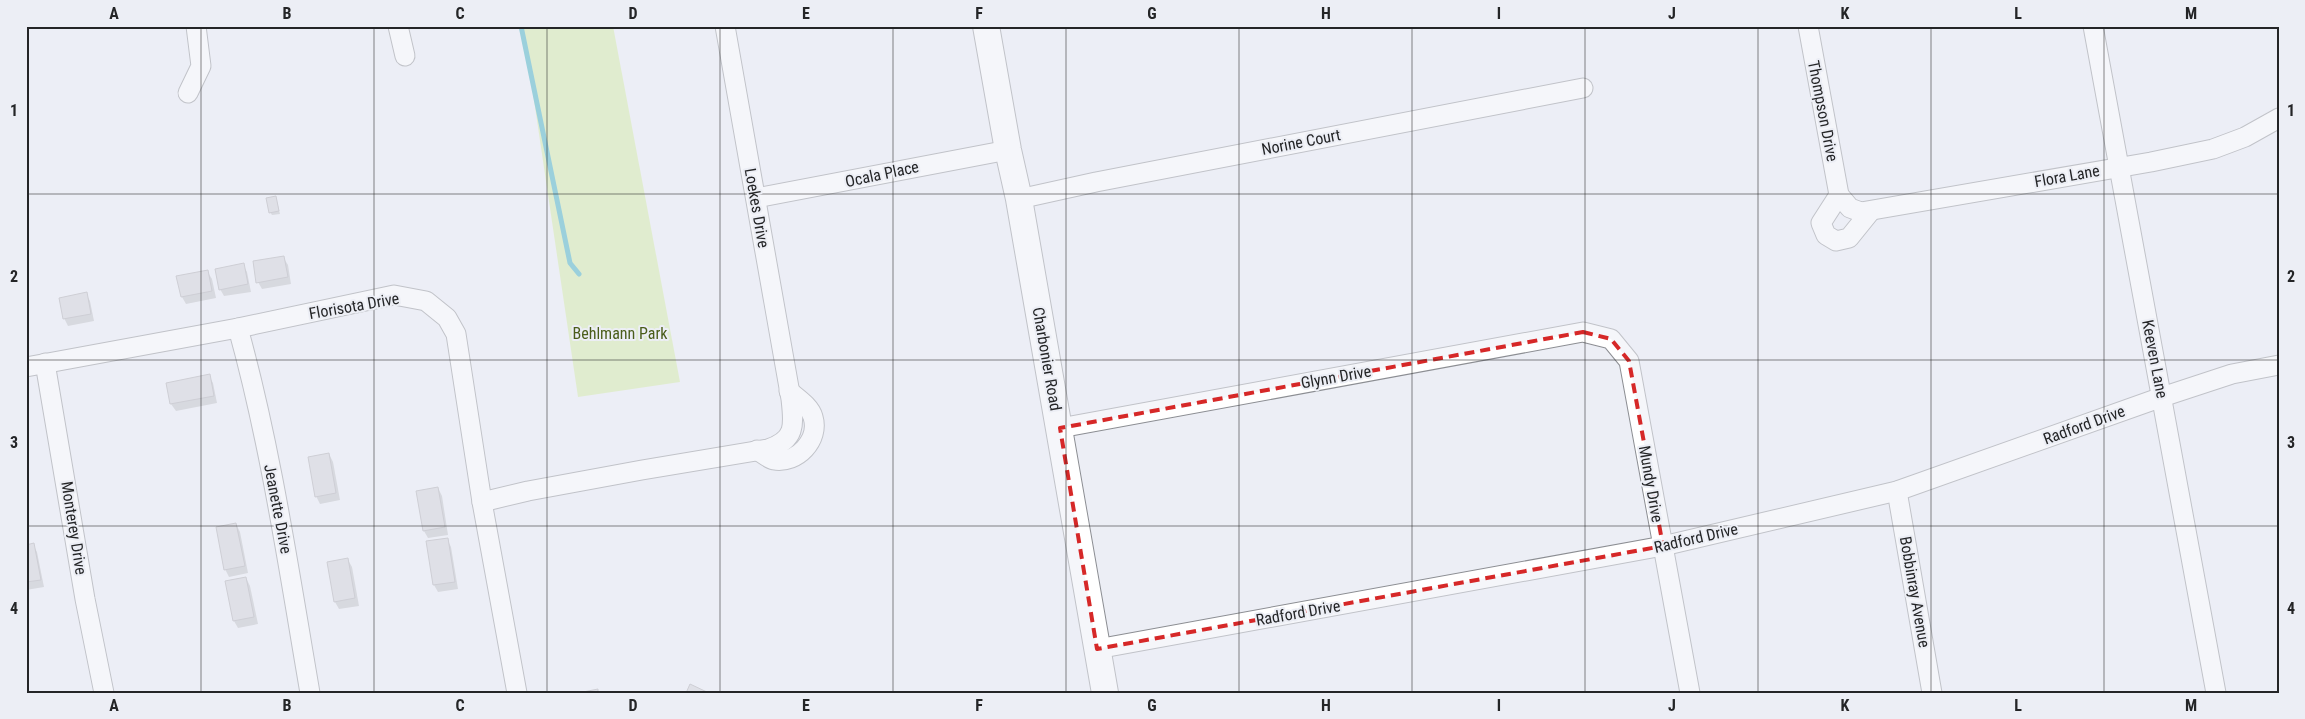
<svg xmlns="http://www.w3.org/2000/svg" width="2305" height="719" viewBox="0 0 2305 719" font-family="'Roboto Condensed',sans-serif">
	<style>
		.green { fill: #d1e9a1 }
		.shadow { fill: #0003 }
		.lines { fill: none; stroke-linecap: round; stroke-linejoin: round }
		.stream { stroke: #39aabc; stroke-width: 5 }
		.building { fill: #cfced5; stroke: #a8a7ad }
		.minor-casing { stroke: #8c8e93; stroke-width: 21 }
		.secondary-casing { stroke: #8c8e93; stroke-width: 28 }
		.minor { stroke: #fff; stroke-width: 19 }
		.secondary { stroke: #fff; stroke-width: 26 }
		.marked { fill: none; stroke: #d62828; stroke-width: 4; stroke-dasharray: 10 6; stroke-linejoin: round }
		.grid { fill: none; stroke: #242527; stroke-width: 1; stroke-opacity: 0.55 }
		.labels { text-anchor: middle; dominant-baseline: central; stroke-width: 4; stroke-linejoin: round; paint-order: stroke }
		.street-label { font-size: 16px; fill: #242527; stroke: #eceef5 }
		.park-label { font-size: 16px; fill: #4a5d19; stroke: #eceef5 }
		.neatline { fill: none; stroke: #242527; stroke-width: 2 }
		.grid-label { font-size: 16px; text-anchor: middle; font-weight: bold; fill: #242527 }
	</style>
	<rect width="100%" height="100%" fill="#eceef5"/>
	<polygon class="green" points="523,26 613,26 680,382 578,397"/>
	<g class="shadow">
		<polygon points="276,197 280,214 272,215 270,212"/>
		<polygon points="283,257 288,265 291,284 262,289 258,282"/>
		<polygon points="243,265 247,272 251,292 224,296 220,289"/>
		<polygon points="207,271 212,279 216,298 186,304 182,297"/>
		<polygon points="86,294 90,301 94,321 68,326 64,318"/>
		<polygon points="209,376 213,383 217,403 176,411 171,404"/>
		<polygon points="329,454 333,462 340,500 320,504 316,496"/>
		<polygon points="438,488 442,496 448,535 428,538 424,531"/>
		<polygon points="236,524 240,532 248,573 229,577 225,569"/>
		<polygon points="447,539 451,547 458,589 438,592 434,585 427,542"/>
		<polygon points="33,545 37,552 44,587 26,590 26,546"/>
		<polygon points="348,560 352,567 359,606 339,609 335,602"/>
		<polygon points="246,578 250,586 258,624 238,628 234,621"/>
	</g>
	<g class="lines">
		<polyline class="stream" points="521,26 570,263 579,274"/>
	</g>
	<g class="building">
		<polygon points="276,196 279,211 269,213 266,198"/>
		<polygon points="284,256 288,277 256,283 253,261"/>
		<polygon points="244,263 248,284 219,290 215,269"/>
		<polygon points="208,270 212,291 181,297 176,276"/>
		<polygon points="87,292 91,314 63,319 59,298"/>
		<polygon points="210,374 214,396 170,404 166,383"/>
		<polygon points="329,453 336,493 315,497 308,457"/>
		<polygon points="438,487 445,527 423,531 416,491"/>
		<polygon points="236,523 245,566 224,570 216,527"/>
		<polygon points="448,538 455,582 433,585 426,541"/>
		<polygon points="34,543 41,580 26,582 26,545"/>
		<polygon points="348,558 355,598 334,602 327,562"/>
		<polygon points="246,577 254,617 233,621 225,581"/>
		<polygon points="690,684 709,693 686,693"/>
		<polygon points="598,689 598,693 578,693"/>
	</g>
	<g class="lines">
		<defs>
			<g id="minor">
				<polyline points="398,26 405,56"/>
				<polyline points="1808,26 1839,195 1850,208 1861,212 2151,162 2213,149 2245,137 2279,118"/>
				<polyline points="2093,26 2216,693"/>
				<polyline points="188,93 201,66 196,26"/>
				<polyline points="1839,195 1821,223 1826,235 1836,241 1849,238 1870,212"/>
				<polyline points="756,198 1008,150"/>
				<polyline points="1019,199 1096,182 1583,88"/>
				<path d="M238 328C271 447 289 571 310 693"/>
				<polyline points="45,363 85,599 104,693"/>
				<polyline points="26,367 238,328 394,295 426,301 447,318 456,334 482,502 517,693"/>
				<polyline points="1060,428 1583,332 1611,339 1629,361 1690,693"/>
				<path d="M757 450C762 453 769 459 774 460 797 464 820 440 813 417 810 406 797 398 789 391"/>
				<polyline points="1897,491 1932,693"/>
				<path d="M482 502 528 491 642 470 768 449C796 440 794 425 791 399L725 26"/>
				<polyline points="1097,649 1663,546 1897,491 2162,397 2232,374 2279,365"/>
			</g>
			<polyline id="secondary" points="986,26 1008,150 1019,199 1105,693"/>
		</defs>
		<use href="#minor" class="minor-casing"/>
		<use href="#secondary" class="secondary-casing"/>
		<use href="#minor" class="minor"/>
		<use href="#secondary" class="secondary"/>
	</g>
	<path d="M0 0H2305V719H0ZM1583 332 1611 339 1629 361 1663 546 1097 649 1060 428Z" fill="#eceef5" fill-opacity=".55" fill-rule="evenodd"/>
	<path class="marked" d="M1583 332 1611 339 1629 361 1663 546 1097 649 1060 428Z"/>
	<path class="grid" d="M201 26V693M374 26V693M547 26V693M720 26V693M893 26V693M1066 26V693M1239 26V693M1412 26V693M1585 26V693M1758 26V693M1931 26V693M2104 26V693M26 194H2279M26 360H2279M26 526H2279"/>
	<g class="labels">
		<g class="street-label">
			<text transform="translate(1823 111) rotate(79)">Thompson Drive</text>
			<text transform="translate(1301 142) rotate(-11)">Norine Court</text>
			<text transform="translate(882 174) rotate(-12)">Ocala Place</text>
			<text transform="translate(2067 176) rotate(-10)">Flora Lane</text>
			<text transform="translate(757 208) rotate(80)">Loekes Drive</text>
			<text transform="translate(354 306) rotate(-10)">Florisota Drive</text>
			<text transform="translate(1047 359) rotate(80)">Charbonier Road</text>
			<text transform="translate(2155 359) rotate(79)">Keeven Lane</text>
			<text transform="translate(1336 377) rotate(-10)">Glynn Drive</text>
			<text transform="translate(2084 425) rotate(-20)">Radford Drive</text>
			<text transform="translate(1651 484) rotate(80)">Mundy Drive</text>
			<text transform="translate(278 509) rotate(79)">Jeanette Drive</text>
			<text transform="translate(74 528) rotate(81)">Monterey Drive</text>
			<text transform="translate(1696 538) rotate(-13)">Radford Drive</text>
			<text transform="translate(1915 592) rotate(80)">Bobbinray Avenue</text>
			<text transform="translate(1298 613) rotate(-10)">Radford Drive</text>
		</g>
		<g class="park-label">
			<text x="620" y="333">Behlmann Park</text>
		</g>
	</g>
	<rect width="2305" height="719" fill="none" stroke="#eceef5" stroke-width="55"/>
	<rect x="28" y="28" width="2250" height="664" class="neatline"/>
	<g class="grid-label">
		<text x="114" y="19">A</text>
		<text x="287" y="19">B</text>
		<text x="460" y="19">C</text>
		<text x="633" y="19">D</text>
		<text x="806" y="19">E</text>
		<text x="979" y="19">F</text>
		<text x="1152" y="19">G</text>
		<text x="1326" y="19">H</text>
		<text x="1499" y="19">I</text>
		<text x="1672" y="19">J</text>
		<text x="1845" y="19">K</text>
		<text x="2018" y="19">L</text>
		<text x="2191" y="19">M</text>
		<text x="14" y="116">1</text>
		<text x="2291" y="116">1</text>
		<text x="14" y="282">2</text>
		<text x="2291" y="282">2</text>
		<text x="14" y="448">3</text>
		<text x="2291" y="448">3</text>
		<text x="14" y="614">4</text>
		<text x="2291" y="614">4</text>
		<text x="114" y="711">A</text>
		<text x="287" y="711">B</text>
		<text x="460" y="711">C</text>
		<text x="633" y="711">D</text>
		<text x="806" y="711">E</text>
		<text x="979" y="711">F</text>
		<text x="1152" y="711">G</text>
		<text x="1326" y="711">H</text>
		<text x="1499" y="711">I</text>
		<text x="1672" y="711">J</text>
		<text x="1845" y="711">K</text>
		<text x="2018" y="711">L</text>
		<text x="2191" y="711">M</text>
	</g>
</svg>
